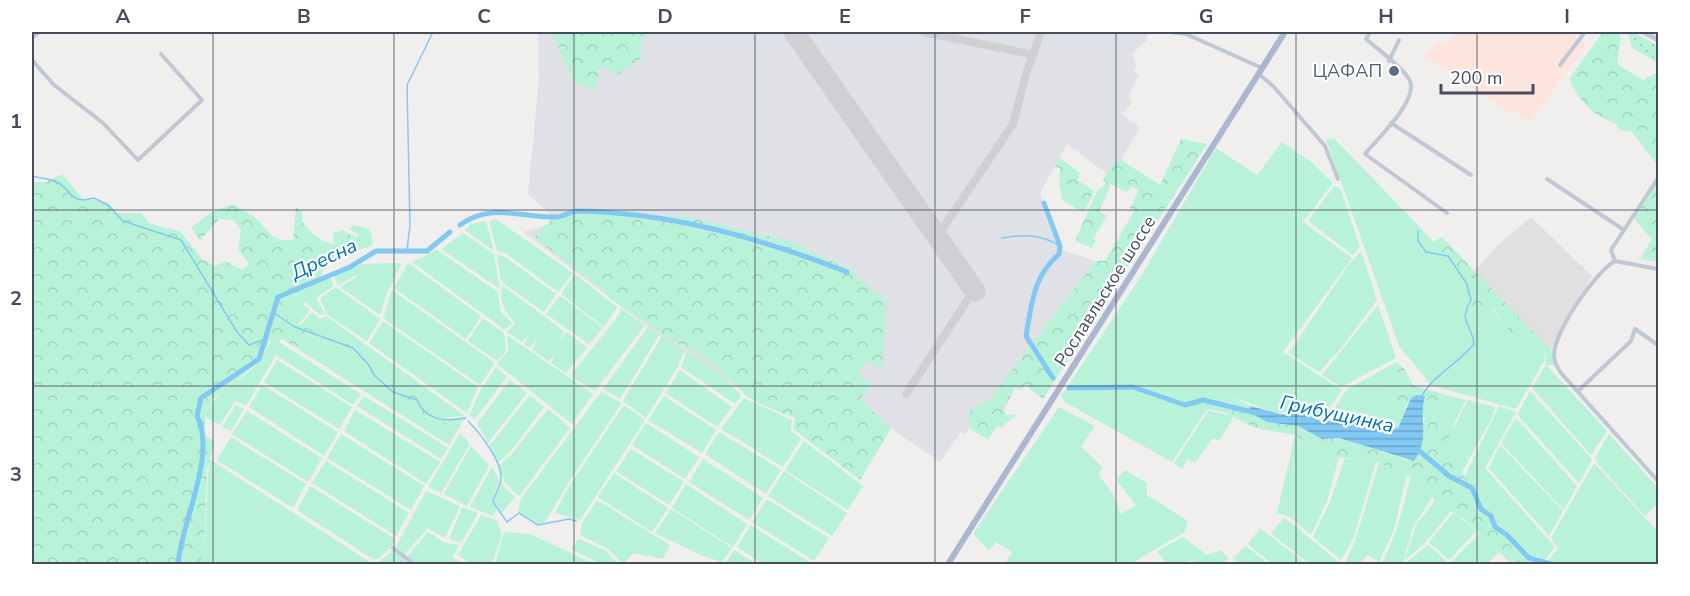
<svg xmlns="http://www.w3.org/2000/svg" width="1690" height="596" viewBox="0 0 1690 596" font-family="'Nunito Sans',sans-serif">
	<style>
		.education { fill: #e2dfe0 }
		.medical { fill: #fde4dc }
		.airport { fill: #dfe1e6 }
		.grass { fill: url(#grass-dots) }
		.forest { fill: url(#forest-crowns) }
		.garden { fill: #b8f3d9 }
		.water { fill: url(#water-rules) }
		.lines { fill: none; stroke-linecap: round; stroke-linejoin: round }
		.stream { stroke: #81c9f3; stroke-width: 1.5 }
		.river { stroke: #81c9f3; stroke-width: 5 }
		.taxiway { stroke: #d0d0d4; stroke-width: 8 }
		.runway { stroke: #d0d0d4; stroke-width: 21 }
		.minor { stroke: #c0c7d5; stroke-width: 4 }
		.secondary { stroke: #bfc7d9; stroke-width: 5 }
		.primary { stroke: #abb7d0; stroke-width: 6 }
		.grid { fill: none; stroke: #454d5d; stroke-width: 1.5; stroke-opacity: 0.55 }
		.service-dot { fill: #5c6f8a; stroke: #fff; stroke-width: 2 }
		.labels { text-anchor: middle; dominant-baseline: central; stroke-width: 4.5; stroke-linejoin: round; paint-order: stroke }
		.service-label { font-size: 18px; fill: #4e5e75; stroke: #fff; text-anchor: end }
		.street-label { font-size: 18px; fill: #454d5d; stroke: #fff }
		.water-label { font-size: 20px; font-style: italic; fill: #0071b5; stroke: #fff }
		.neatline { fill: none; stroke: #454d5d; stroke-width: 2 }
		.grid-label { font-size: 20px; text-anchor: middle; font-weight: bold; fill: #454d5d }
	</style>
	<defs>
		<pattern id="grass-dots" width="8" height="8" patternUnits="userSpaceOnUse" patternTransform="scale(1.5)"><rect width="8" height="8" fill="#b8f3d9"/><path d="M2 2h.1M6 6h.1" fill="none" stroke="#a0d2bd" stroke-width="1.8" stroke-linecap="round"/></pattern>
		<pattern id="forest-crowns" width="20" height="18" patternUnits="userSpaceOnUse" patternTransform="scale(1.5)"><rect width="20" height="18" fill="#b8f3d9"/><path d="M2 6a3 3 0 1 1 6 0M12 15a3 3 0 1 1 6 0" fill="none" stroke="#a0d2bd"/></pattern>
		<pattern id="water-rules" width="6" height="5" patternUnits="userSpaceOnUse" patternTransform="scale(1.5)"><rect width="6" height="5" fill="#81c9f3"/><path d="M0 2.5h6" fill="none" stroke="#6ba5c8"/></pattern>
	</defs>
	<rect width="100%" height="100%" fill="#f1eeee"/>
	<polygon class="education" points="1531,217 1592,276 1551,350 1474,272 1498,245"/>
	<polygon class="medical" points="1457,32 1569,32 1587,44 1530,122 1511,110 1509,113 1424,57 1439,41 1448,45"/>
	<polygon class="airport" points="538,32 1148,32 1147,40 1132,54 1137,67 1133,71 1139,75 1128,96 1132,103 1122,114 1140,127 1121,160 1111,165 1107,174 1067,144 1040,193 1060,249 1096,261 988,401 972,409 973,424 965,434 961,432 940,462 877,419 749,395 675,347 523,232 558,222 528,194 539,79"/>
	<polygon class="grass" points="1628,32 1633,32 1658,46 1658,63 1632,48"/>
	<g class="forest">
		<polygon points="551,32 647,32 647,33 641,42 641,58 618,75 599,65 596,91 574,82"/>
		<path d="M1603 32H1618L1621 38 1617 64 1643 80 1658 72V166L1632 132 1619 130 1615 123C1595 118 1578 99 1569 79Z"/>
		<polygon points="1181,139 1207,144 1043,399 1025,385 1021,390 1015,388 1004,409 1006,415 1017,414 1001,428 998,425 988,440 969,428 972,424 967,415 972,409 988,401 1096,261 1105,261 1134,211 1130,208 1139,190 1132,187 1127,192 1111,184 1099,211 1107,216 1093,239 1096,240 1092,248 1075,241 1097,191 1107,183 1103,180 1111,165 1121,160 1160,185"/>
		<polygon points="1059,157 1080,173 1077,180 1094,191 1084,212 1063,201 1059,183 1060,169 1055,166"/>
		<path d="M62 174 83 199 108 202 115 213H141L150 224 180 231 203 260 215 266 225 261 243 270 249 264 238 250 241 230 233 220 219 219 200 241 191 227 215 210 233 204C241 209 251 214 258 220 272 234 269 241 293 240L296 207 303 212 302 221C309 231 321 243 334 244L333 233 342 230 357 238 359 235 349 229 353 225 370 229 373 245 326 262 319 281 296 295 289 321 346 340 386 381 420 398 422 408 452 419 465 416 462 422 450 426 423 415 415 405 403 402C396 393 386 390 377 382 369 375 366 366 359 360 345 346 325 340 307 334L298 349 276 335 268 343 261 360 212 400 205 417V435L215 442 207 468 204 549 201 564H32V182H46Z"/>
		<polygon points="1658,177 1658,262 1640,259 1652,239 1634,219"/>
		<polygon points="600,212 687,217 790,241 849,269 887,302 882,370 868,361 857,372 872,385 860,399 891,429 860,480 793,429 795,418 759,404 744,394 724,372 700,355 673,341 610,299 598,286 533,237 557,215"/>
		<polygon points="1442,237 1551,350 1557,366 1546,365 1545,350 1514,337 1493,308 1486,320 1466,315 1430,244"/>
		<polygon points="1397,362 1404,368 1413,385 1442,394 1440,423 1455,426 1442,453 1454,461 1472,487 1470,499 1475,505 1479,501 1496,518 1493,524 1509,542 1522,564 1512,564 1464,519 1435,501 1423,482 1376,462 1339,457 1321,450 1319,452 1295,435 1256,428 1227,414 1234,397 1250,406 1249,412 1267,422 1298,426 1322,439 1339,438 1407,460 1425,419 1421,412 1425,396 1417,395 1406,406 1403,419 1399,418 1386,404 1391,386 1399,380"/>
	</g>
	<g class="garden">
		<polygon points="1334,138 1433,241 1431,244 1467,287 1466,315 1486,320 1492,308 1514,337 1545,350 1544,361 1516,409 1431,385 1399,346 1326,139"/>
		<polygon points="1282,142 1310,161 1333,183 1303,222 1352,258 1283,352 1342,390 1320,421 1305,414 1272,412 1234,397 1227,413 1207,409 1172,462 1066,403 1061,396 1140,278 1216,148 1257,175"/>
		<polygon points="1335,185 1341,190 1360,247 1353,255 1308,221"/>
		<polygon points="496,219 573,273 558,292 505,253 497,251 489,221"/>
		<polygon points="486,221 494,251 465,230 471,224"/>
		<polygon points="463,233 494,254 500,289 441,249"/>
		<polygon points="437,250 498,292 501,312 512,323 505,330 412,262"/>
		<polygon points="1361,251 1377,300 1342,347 1319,372 1289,353 1349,264"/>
		<polygon points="497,254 504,256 556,294 544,312 503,283 500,277"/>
		<polygon points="402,263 387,293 380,315 340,287 357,277 356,275 338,285 334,275 363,264"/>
		<polygon points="408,263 481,316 466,339 394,288"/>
		<polygon points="575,274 617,307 604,327 561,294"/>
		<path d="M330 276 334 286 316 298 325 314 320 315 305 302 303 304 310 310 298 325 288 321C288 293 307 286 330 276Z"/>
		<path d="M503 286 564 331 559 340 567 332 587 348 566 373 551 363 556 353 549 361 532 350 538 339 530 348 524 344 530 333 522 342 507 332 515 323C506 313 497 300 503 286Z"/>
		<polygon points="336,287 380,319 367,341 327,315 320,298"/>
		<polygon points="392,290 495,363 480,385 383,318"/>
		<polygon points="560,296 603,328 589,344 546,314"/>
		<polygon points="1378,305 1396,358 1341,387 1322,375"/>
		<polygon points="620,308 645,325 595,391 570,376 619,315"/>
		<path d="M312 312 320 319 326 316 465 416C447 416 438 422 421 408L420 398 386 381 346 340 300 326Z"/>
		<polygon points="483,318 504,333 506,350 497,361 468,341"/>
		<polygon points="383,321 478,387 467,413 369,343"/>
		<polygon points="648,327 659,335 620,399 603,389"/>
		<path d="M307 334C325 340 345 346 359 360 366 366 369 375 377 382 386 389 396 393 403 402L415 405 423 415 450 426 462 422 449 445 298 349Z"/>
		<path d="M276 335 282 339 279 342 361 394 353 405 276 355 246 406 235 401 220 425 205 417C219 383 243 383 261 359 267 351 268 343 276 335Z"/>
		<polygon points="507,335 593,394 572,424 497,364 508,350"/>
		<polygon points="662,336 684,351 677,368 646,418 623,401"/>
		<polygon points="687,352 723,375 741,396 735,404 681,367"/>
		<polygon points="277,360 352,407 339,429 264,382"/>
		<path d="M1397 362 1399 380 1391 386 1386 403 1398 417 1403 419C1393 439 1369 427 1353 422 1344 419 1338 421 1330 416L1347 389Z"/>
		<polygon points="1546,365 1607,431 1591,455 1532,388"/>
		<polygon points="496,367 507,377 475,419 469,415 482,388"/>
		<polygon points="680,370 732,407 717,427 666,393"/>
		<polygon points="510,380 527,393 488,443 477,423"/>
		<polygon points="262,385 338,432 324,456 249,407"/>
		<polygon points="1530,391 1592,459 1579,483 1521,419 1518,414"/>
		<polygon points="601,392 622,403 572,477 545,522 539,524 518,511 521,499"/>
		<polygon points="1442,394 1466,400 1453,426 1440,423"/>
		<polygon points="530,395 544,407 510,452 498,463 490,445"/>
		<polygon points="364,396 448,448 441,459 357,406"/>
		<polygon points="664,396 716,430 702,453 648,420"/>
		<polygon points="744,398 792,420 791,430 801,439 783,467 721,429"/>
		<polygon points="1468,400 1495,407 1492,417 1461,474 1454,461 1441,453"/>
		<polygon points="236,405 244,409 231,431 222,427"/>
		<polygon points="624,405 645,420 580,520 555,513 570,485"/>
		<polygon points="1499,406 1516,412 1485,468 1555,547 1543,562 1537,556 1528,564 1522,564 1509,542 1493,523 1496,518 1479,502 1475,505 1470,499 1472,487 1465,476"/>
		<polygon points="1059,407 1095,426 1081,447 1103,467 1098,474 1113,494 1121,514 1136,505 1116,480 1125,470 1147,483 1147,495 1188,521 1185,532 1130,564 1005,564 1012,552 996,542 989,551 987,549 973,534"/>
		<polygon points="548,409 570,428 519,496 505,483 499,465 512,454"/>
		<polygon points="355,410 440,462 426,484 344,431"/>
		<polygon points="247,411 322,458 308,482 232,434"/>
		<polygon points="1208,411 1234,416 1219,441 1213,438 1195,463 1188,459 1182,469 1174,463"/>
		<polygon points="1516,418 1577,486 1564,510 1501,443"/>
		<polygon points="646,423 699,457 685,479 632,445"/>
		<polygon points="719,432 781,470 766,494 705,454"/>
		<polygon points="460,433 470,444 441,493 428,487"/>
		<polygon points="341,434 424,486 411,510 327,458"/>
		<polygon points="1609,434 1658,488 1658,503 1645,516 1599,465 1595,458"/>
		<polygon points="1295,435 1319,452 1321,449 1339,457 1327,501 1311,535 1290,517 1277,513"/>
		<polygon points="231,437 306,484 293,508 217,460"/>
		<polygon points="804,441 863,486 848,510 785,470"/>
		<polygon points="1500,445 1563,511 1549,536 1489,468"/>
		<polygon points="471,446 489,465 467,506 444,494"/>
		<polygon points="631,449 684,482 669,505 616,471"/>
		<polygon points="1345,458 1376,462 1354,536 1341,560 1313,537 1329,504"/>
		<polygon points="209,459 373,564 201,564 204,549"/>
		<polygon points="703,459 763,498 749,520 689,482"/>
		<polygon points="326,461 409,513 396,536 312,483"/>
		<polygon points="1379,463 1407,475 1394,529 1379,562 1367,555 1360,564 1345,563 1354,544"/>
		<polygon points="1594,463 1658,532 1658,564 1546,564 1558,548 1551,538"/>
		<polygon points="492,467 499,479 492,502 497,509 493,516 470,507"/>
		<polygon points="784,471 847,513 832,536 768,496"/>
		<polygon points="614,473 668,508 652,532 598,497"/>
		<polygon points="1411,476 1423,482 1432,497 1413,527 1403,562 1400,564 1382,564 1397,529"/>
		<polygon points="501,483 515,497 502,513 494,502"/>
		<polygon points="686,484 747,524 733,547 672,508"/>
		<polygon points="310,486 395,539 390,548 377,559 373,559 297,510"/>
		<polygon points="426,491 460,506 445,538 428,528 404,555 395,548"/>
		<polygon points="767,499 829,538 814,561 752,522"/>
		<polygon points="597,500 670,545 663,559 633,553 623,564 608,549 580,535 582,523"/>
		<polygon points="1435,501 1451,511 1425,543 1405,560 1416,525"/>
		<polygon points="462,507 478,513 461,543 449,539"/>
		<polygon points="671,509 732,548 722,562 703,556 655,533"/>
		<polygon points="1454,512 1476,531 1449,560 1429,542"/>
		<polygon points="481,515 496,520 502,534 492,564 471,564 458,555"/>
		<polygon points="1284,518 1289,521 1341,564 1309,564 1271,533"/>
		<polygon points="751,525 812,564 763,564 737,547"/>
		<polygon points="1260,528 1306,564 1272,564 1248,544"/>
		<polygon points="428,532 445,543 459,545 452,557 464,564 418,564 407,557"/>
		<polygon points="504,532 530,534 595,564 495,564"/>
		<polygon points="1480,533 1499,552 1487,564 1449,564"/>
		<polygon points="1183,537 1207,555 1221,550 1228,558 1223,564 1196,564 1192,560 1184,564 1167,564 1157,551"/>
		<polygon points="579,539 606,551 618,564 601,564 571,549"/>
		<polygon points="1428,545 1447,562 1445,564 1404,564"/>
		<polygon points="1246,546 1269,564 1239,564 1233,558"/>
		<polygon points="393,550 412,564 376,564"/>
		<polygon points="734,550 756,564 725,564"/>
	</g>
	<path class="water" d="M1417 395 1425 396C1418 420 1431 436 1414 461L1339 438 1322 439 1298 426 1267 422 1249 412 1250 406 1281 414H1305L1320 421H1351L1374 429 1393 430 1399 426 1411 398Z"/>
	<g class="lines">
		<g class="stream">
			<path d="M32 176C39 178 49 178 56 182 73 189 68 205 94 198L109 206 123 221 181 240 237 332 249 345 267 338"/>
			<path d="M1418 231V241L1426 252 1448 256 1467 284 1471 300C1458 323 1471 322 1474 344 1458 364 1434 374 1421 397"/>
			<path d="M1002 238C1024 234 1040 234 1060 246"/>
			<polyline points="407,250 410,225 407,85 433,32"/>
			<path d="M274 313 295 327 353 348 368 364 375 376 393 392 417 400C426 421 445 422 466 418"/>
			<path d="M468 421C479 432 503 462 501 479 500 486 495 494 493 502L507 522 519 513 538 525 569 519 576 521"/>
			<polyline points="398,564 401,562"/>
		</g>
		<g class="river">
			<path d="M1044 203 1060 246 1059 254C1033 277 1032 302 1026 336L1053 378"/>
			<path d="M460 225C492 202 521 218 557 217 565 216 571 211 579 211 672 213 760 238 847 272"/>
			<polyline points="1069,388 1133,387 1185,405 1203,400 1256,413"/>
			<polyline points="1417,449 1449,476 1472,488 1481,509 1491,516 1495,527 1507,535 1529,558 1551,564"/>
			<path d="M178 564C181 523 217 455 197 416L201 398 259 359 278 297 350 267 376 251H427L450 232"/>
		</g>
		<g class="taxiway">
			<polyline points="923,32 1034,55"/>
			<polyline points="937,237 1013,124 1026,74 1041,32"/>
			<polyline points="906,394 974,290"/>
		</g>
		<polyline class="runway" points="794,32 975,291"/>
		<g class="minor">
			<polyline points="1171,32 1186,34 1262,68"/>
			<path d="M1370 32 1366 39C1376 48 1406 70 1410 81 1418 101 1377 139 1365 154L1447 213"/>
			<polyline points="32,60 54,85 103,123 138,160 202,100 161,54"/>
			<polyline points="1389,61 1399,40"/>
			<polyline points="1560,65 1585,32"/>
			<polyline points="1259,74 1274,87 1325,146 1338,179"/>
			<polyline points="1391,123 1471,175"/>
			<polyline points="1547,179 1624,230"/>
			<path d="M1615 261C1595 272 1554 332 1554 355 1554 362 1557 367 1561 373L1658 481"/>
			<polyline points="1615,261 1611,250 1658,178"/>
			<polyline points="1615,261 1658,269"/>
			<polyline points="1578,391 1631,341 1635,329 1658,345"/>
			<polyline points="393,548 414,564"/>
		</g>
		<g class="secondary">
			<polyline points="1644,32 1658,40"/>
			<polyline points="32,37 38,32"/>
		</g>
		<polyline class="primary" points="948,564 1285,32"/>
	</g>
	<path class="grid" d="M213 32V564M394 32V564M574 32V564M755 32V564M935 32V564M1116 32V564M1296 32V564M1477 32V564M32 210H1658M32 386H1658"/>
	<circle class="service-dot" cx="1394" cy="71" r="6"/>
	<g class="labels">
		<g class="service-label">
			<text x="1382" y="71">ЦАФАП</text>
		</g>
		<g class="street-label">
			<text transform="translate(1105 291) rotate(-58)">Рославльское шоссе</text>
		</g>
		<g class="water-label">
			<text transform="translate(324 259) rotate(-25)">Дресна</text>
			<text transform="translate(1337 414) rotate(12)">Грибущинка</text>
		</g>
	</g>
	<rect width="1690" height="596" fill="none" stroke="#ffffff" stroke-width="66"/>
	<path d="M1441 84v9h92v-9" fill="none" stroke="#454d5d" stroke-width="3"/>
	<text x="1450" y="84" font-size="18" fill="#454d5d" stroke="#ffffff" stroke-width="4.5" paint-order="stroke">200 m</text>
	<rect x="33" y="33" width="1624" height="530" class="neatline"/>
	<g class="grid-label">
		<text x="123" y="23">A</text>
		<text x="304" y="23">B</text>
		<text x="484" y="23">C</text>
		<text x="665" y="23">D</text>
		<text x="845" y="23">E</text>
		<text x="1025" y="23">F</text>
		<text x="1206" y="23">G</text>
		<text x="1386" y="23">H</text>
		<text x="1567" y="23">I</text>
		<text x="16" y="128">1</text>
		<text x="16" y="305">2</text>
		<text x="16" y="481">3</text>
	</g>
</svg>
